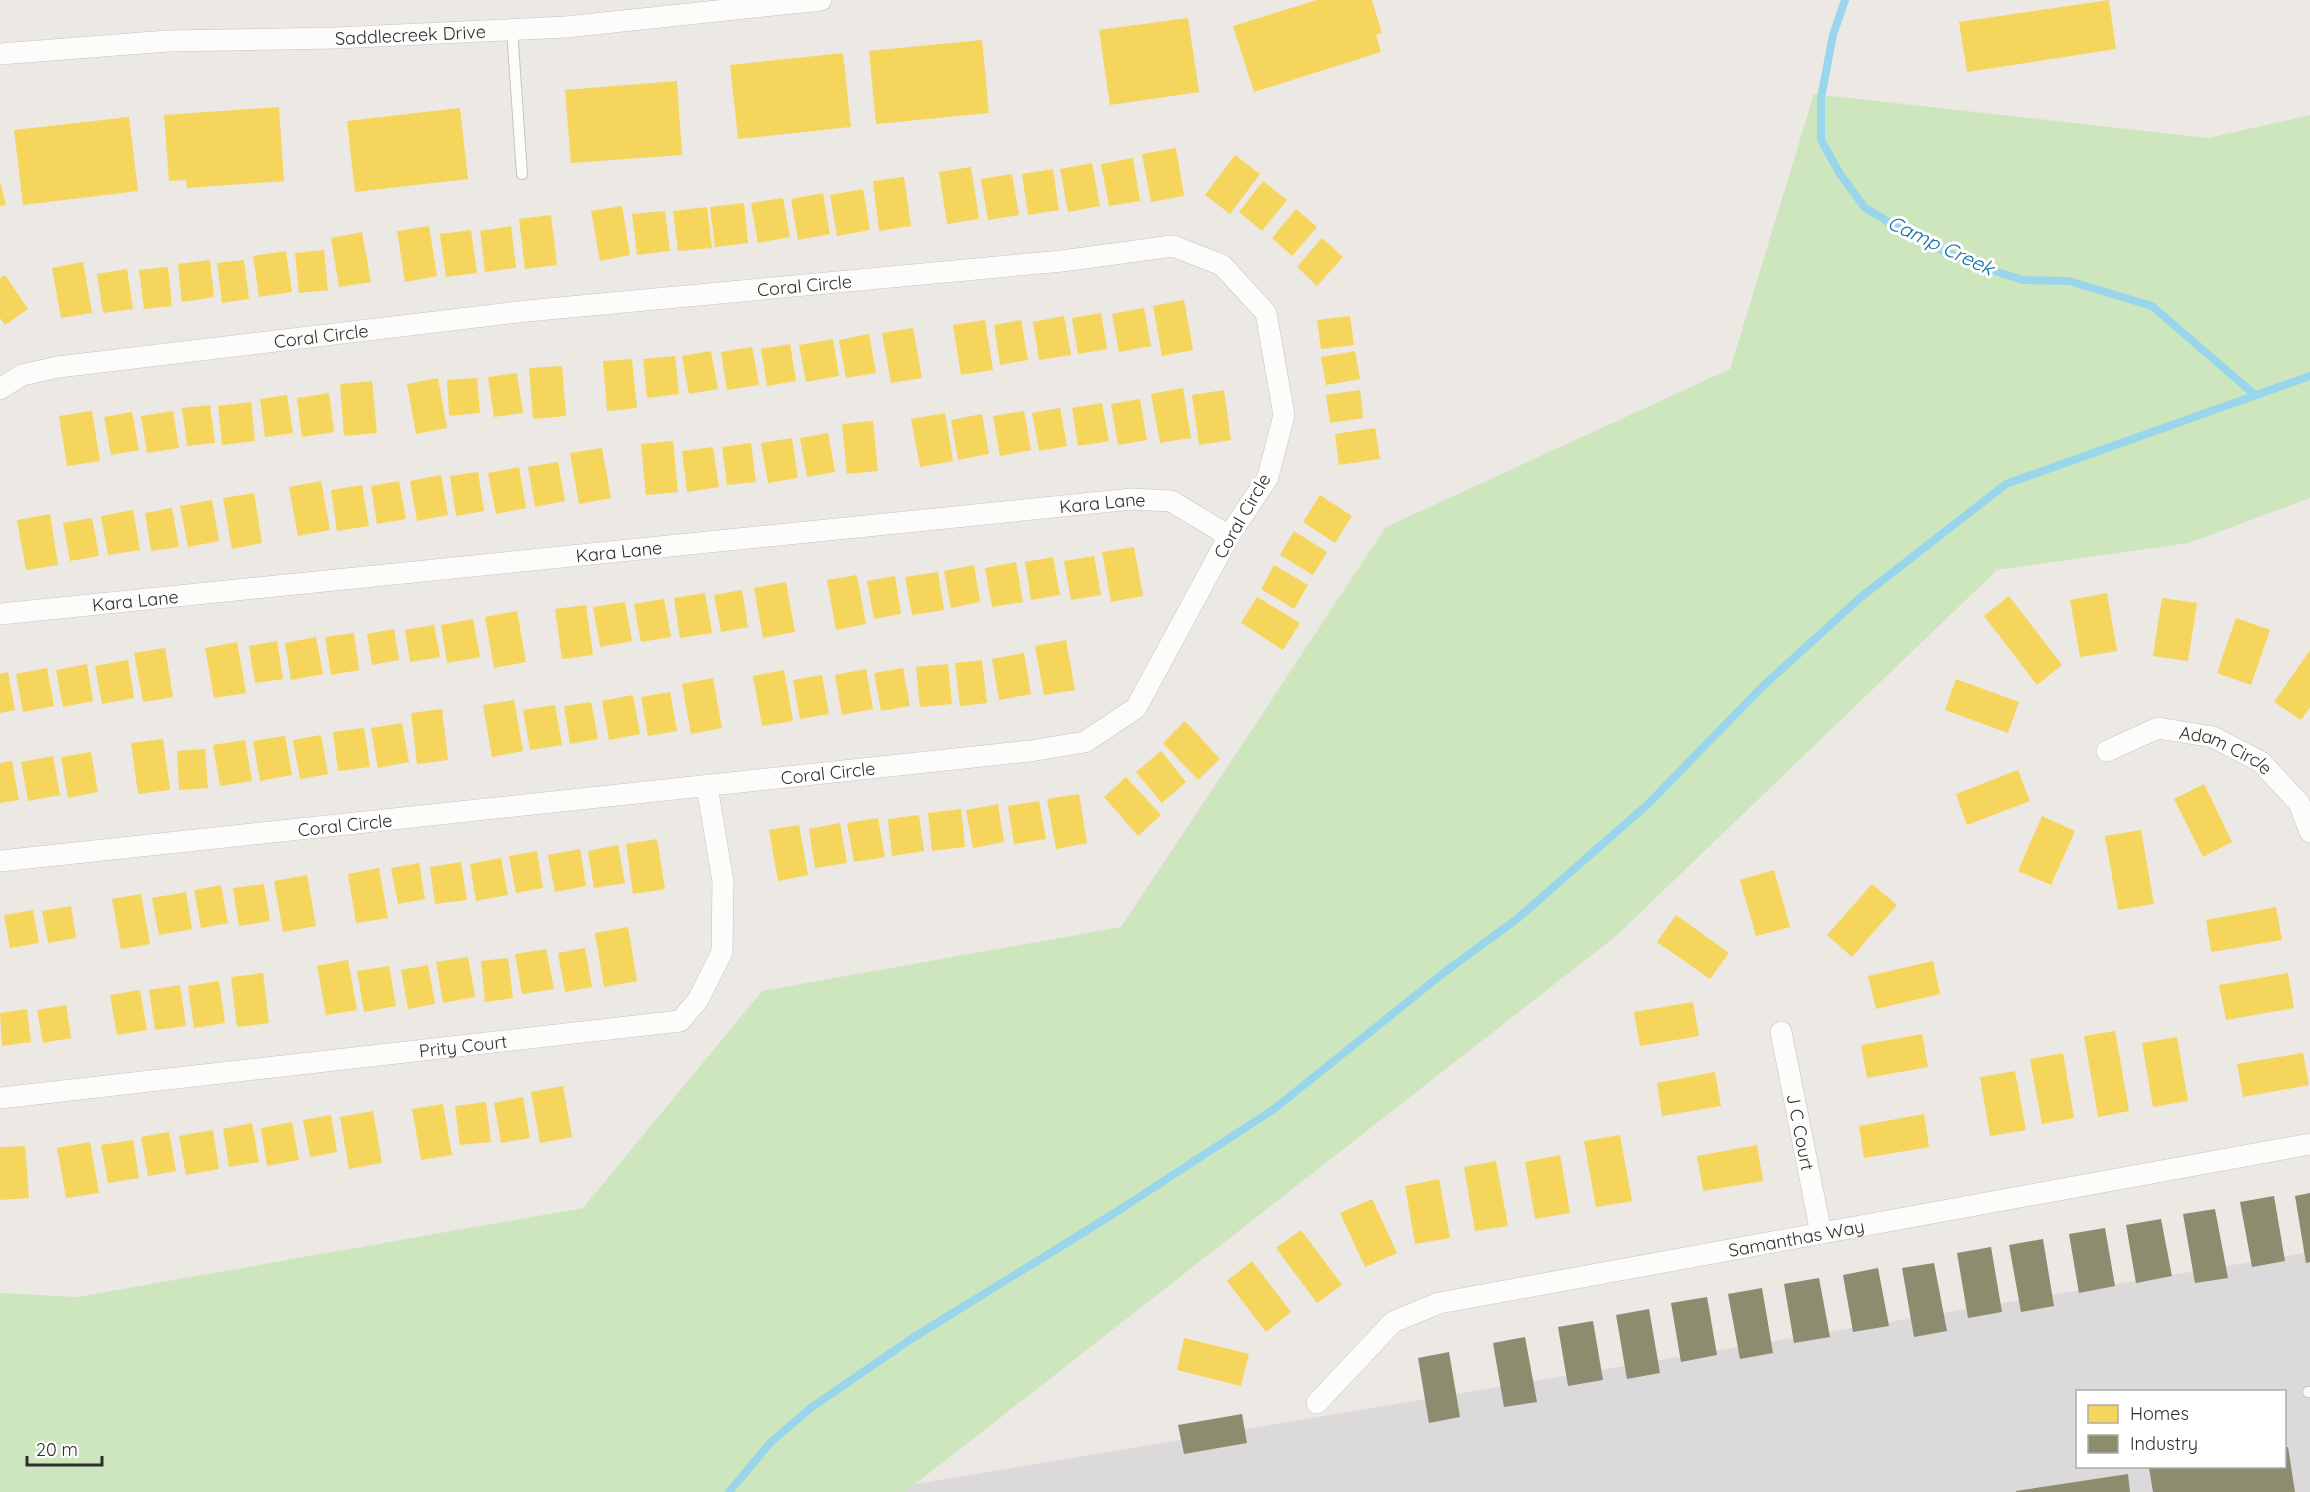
<svg xmlns="http://www.w3.org/2000/svg" width="2310" height="1492" viewBox="0 0 2310 1492" font-family="Quicksand,sans-serif">
	<style>
		.industrial { fill: #dcd9db; fill-rule: evenodd }
		.green { fill: #cee6be }
		.homes { fill: #f6d55c }
		.industry { fill: #8c8c6e }
		.lines { fill: none; stroke-linecap: round; stroke-linejoin: round }
		.stream { stroke: #99d6ec; stroke-width: 8 }
		.service-casing { stroke: #c5c4c5; stroke-width: 12 }
		.minor-casing { stroke: #c5c4c5; stroke-width: 22 }
		.service { stroke: #fcfcfb; stroke-width: 10 }
		.minor { stroke: #fcfcfb; stroke-width: 21 }
		.labels { text-anchor: middle; dominant-baseline: central; stroke-width: 6; stroke-linejoin: round; paint-order: stroke }
		.street-label { font-size: 18px; fill: #2e2e2e; stroke: #fff }
		.water-label { font-size: 20px; font-style: italic; fill: #0d6fa3; stroke: #fff }
	</style>
	<rect width="100%" height="100%" fill="#ece8e4"/>
	<path class="industrial" d="M2310 1252V1492H905L915 1484ZM2078 1392H2284V1466H2078Z"/>
	<polygon class="green" points="1814,94 2208,138 2310,115 2310,498 2189,543 1997,570 1616,936 905,1492 0,1492 0,1293 77,1297 583,1208 762,991 1121,927 1386,527 1730,369"/>
	<g class="homes">
		<polygon points="1317,0 1372,0 1382,33 1376,35 1381,52 1254,92 1233,26"/>
		<polygon points="2109,0 2116,49 1967,72 1959,22"/>
		<polygon points="1188,18 1199,92 1110,105 1099,30"/>
		<polygon points="982,40 989,113 876,124 869,51"/>
		<polygon points="843,53 851,127 738,139 730,65"/>
		<polygon points="677,81 682,155 571,163 565,90"/>
		<polygon points="279,107 284,181 187,188 186,180 169,181 164,115"/>
		<polygon points="460,108 468,179 355,192 347,121"/>
		<polygon points="129,117 138,191 23,205 14,130"/>
		<polygon points="1176,148 1184,196 1151,202 1142,154"/>
		<polygon points="1235,155 1260,174 1230,214 1205,195"/>
		<polygon points="1133,158 1140,201 1109,206 1101,164"/>
		<polygon points="1092,163 1100,206 1068,212 1060,169"/>
		<polygon points="971,167 979,219 947,224 939,172"/>
		<polygon points="1053,169 1059,210 1028,215 1022,174"/>
		<polygon points="1012,174 1019,215 988,220 981,179"/>
		<polygon points="904,177 911,226 879,231 873,181"/>
		<polygon points="1263,181 1287,200 1262,231 1239,212"/>
		<polygon points="0,182 6,205 0,206"/>
		<polygon points="863,189 870,230 837,236 830,195"/>
		<polygon points="823,193 830,234 798,240 791,199"/>
		<polygon points="783,198 790,237 758,243 751,203"/>
		<polygon points="744,203 748,243 715,247 710,207"/>
		<polygon points="622,206 630,255 600,261 591,211"/>
		<polygon points="707,207 712,248 678,251 673,211"/>
		<polygon points="1296,209 1317,227 1292,256 1272,238"/>
		<polygon points="665,211 670,251 637,255 632,214"/>
		<polygon points="551,215 557,265 525,269 519,219"/>
		<polygon points="429,226 437,276 405,282 397,231"/>
		<polygon points="511,226 516,268 485,272 480,231"/>
		<polygon points="471,230 477,273 446,277 440,234"/>
		<polygon points="362,232 371,282 339,287 331,238"/>
		<polygon points="1322,238 1343,257 1317,286 1297,267"/>
		<polygon points="324,250 328,290 299,293 295,253"/>
		<polygon points="286,251 292,292 259,297 253,256"/>
		<polygon points="210,260 214,297 182,302 178,264"/>
		<polygon points="244,260 249,299 222,303 217,263"/>
		<polygon points="83,262 92,313 61,318 52,268"/>
		<polygon points="168,267 172,306 144,309 139,270"/>
		<polygon points="127,269 133,309 103,313 97,274"/>
		<polygon points="5,275 28,309 5,325 0,318 0,278"/>
		<polygon points="1184,300 1193,350 1162,356 1153,306"/>
		<polygon points="1144,308 1151,346 1119,352 1112,314"/>
		<polygon points="1101,313 1107,349 1078,354 1072,318"/>
		<polygon points="1064,316 1071,355 1039,360 1033,322"/>
		<polygon points="1350,316 1354,345 1321,349 1317,320"/>
		<polygon points="985,320 993,370 961,375 953,325"/>
		<polygon points="1021,320 1028,360 1000,365 994,325"/>
		<polygon points="913,328 922,378 891,383 882,333"/>
		<polygon points="869,334 876,373 846,378 839,340"/>
		<polygon points="833,339 839,376 806,382 799,345"/>
		<polygon points="790,344 796,381 767,386 761,349"/>
		<polygon points="752,347 759,385 727,390 721,352"/>
		<polygon points="711,351 718,389 689,394 682,356"/>
		<polygon points="1355,351 1360,379 1326,385 1321,357"/>
		<polygon points="675,356 679,394 647,398 643,359"/>
		<polygon points="632,359 637,408 607,411 603,361"/>
		<polygon points="562,366 566,416 533,419 529,368"/>
		<polygon points="517,373 523,413 494,417 488,377"/>
		<polygon points="438,378 447,428 416,434 407,384"/>
		<polygon points="477,378 480,413 449,416 447,380"/>
		<polygon points="372,381 377,433 344,436 340,384"/>
		<polygon points="1183,388 1191,438 1160,443 1151,394"/>
		<polygon points="1224,390 1231,440 1199,445 1192,395"/>
		<polygon points="1360,390 1363,418 1330,423 1326,395"/>
		<polygon points="329,393 334,432 302,437 297,398"/>
		<polygon points="287,395 293,433 265,437 260,399"/>
		<polygon points="1140,399 1147,440 1118,445 1111,404"/>
		<polygon points="251,402 255,441 222,445 218,406"/>
		<polygon points="1102,403 1109,441 1078,446 1072,408"/>
		<polygon points="210,405 215,443 187,446 182,408"/>
		<polygon points="1060,408 1067,446 1039,451 1032,413"/>
		<polygon points="92,411 100,461 67,466 59,416"/>
		<polygon points="173,411 179,448 147,453 141,416"/>
		<polygon points="1024,411 1031,450 1000,456 993,416"/>
		<polygon points="132,412 139,450 111,455 104,417"/>
		<polygon points="945,413 953,461 920,467 911,419"/>
		<polygon points="982,414 989,454 958,460 951,420"/>
		<polygon points="873,421 878,471 847,474 842,424"/>
		<polygon points="1375,428 1380,459 1339,465 1335,434"/>
		<polygon points="828,433 835,472 807,477 800,438"/>
		<polygon points="792,438 798,478 768,483 761,443"/>
		<polygon points="673,441 678,492 646,495 641,444"/>
		<polygon points="751,443 756,482 727,485 722,447"/>
		<polygon points="713,447 719,487 687,492 682,451"/>
		<polygon points="602,448 611,498 579,504 570,453"/>
		<polygon points="558,462 565,501 535,507 528,467"/>
		<polygon points="519,467 526,508 496,514 488,473"/>
		<polygon points="478,472 484,511 456,516 450,476"/>
		<polygon points="441,475 448,515 417,521 410,481"/>
		<polygon points="321,481 330,530 298,536 289,487"/>
		<polygon points="399,481 406,519 377,524 371,486"/>
		<polygon points="362,485 369,526 337,531 331,490"/>
		<polygon points="254,493 262,543 232,549 223,498"/>
		<polygon points="1320,495 1352,516 1335,543 1303,522"/>
		<polygon points="212,500 219,541 188,547 180,506"/>
		<polygon points="172,508 179,547 151,551 145,513"/>
		<polygon points="133,510 140,550 108,555 101,516"/>
		<polygon points="50,514 58,565 26,570 17,520"/>
		<polygon points="92,518 99,556 70,561 63,523"/>
		<polygon points="1294,531 1327,552 1313,575 1280,555"/>
		<polygon points="1134,547 1143,596 1111,602 1102,552"/>
		<polygon points="1094,556 1101,595 1071,600 1064,561"/>
		<polygon points="1053,557 1060,595 1031,600 1025,562"/>
		<polygon points="1016,562 1023,602 992,607 985,568"/>
		<polygon points="974,565 980,602 951,608 944,571"/>
		<polygon points="1274,565 1308,585 1294,609 1261,589"/>
		<polygon points="938,572 944,610 912,615 905,577"/>
		<polygon points="857,575 866,624 836,630 827,580"/>
		<polygon points="895,576 901,614 874,619 867,581"/>
		<polygon points="786,582 795,632 763,638 754,588"/>
		<polygon points="742,590 748,627 721,632 714,595"/>
		<polygon points="705,593 712,633 680,638 674,598"/>
		<polygon points="2107,593 2117,651 2080,657 2070,600"/>
		<polygon points="2009,596 2062,665 2037,685 1984,616"/>
		<polygon points="1257,597 1300,623 1283,650 1241,623"/>
		<polygon points="2162,598 2197,603 2188,661 2153,656"/>
		<polygon points="664,599 671,637 641,642 634,604"/>
		<polygon points="625,602 632,641 600,647 593,607"/>
		<polygon points="586,605 593,655 562,659 555,609"/>
		<polygon points="517,611 526,662 494,668 485,617"/>
		<polygon points="2236,618 2270,630 2251,685 2217,673"/>
		<polygon points="473,619 480,657 447,663 441,625"/>
		<polygon points="434,625 440,657 410,662 405,630"/>
		<polygon points="394,629 399,660 372,665 367,634"/>
		<polygon points="354,633 359,670 331,675 325,637"/>
		<polygon points="316,637 323,674 291,680 285,643"/>
		<polygon points="1066,640 1075,690 1044,695 1035,646"/>
		<polygon points="277,641 283,679 255,683 249,646"/>
		<polygon points="237,642 246,693 214,698 205,648"/>
		<polygon points="165,648 173,697 143,702 134,653"/>
		<polygon points="2310,650 2310,707 2301,720 2274,702"/>
		<polygon points="1024,653 1031,694 999,700 992,659"/>
		<polygon points="128,660 134,698 102,704 95,666"/>
		<polygon points="982,660 987,703 960,706 955,663"/>
		<polygon points="87,664 93,701 63,707 56,670"/>
		<polygon points="948,664 952,704 920,707 916,667"/>
		<polygon points="47,668 54,706 23,712 16,674"/>
		<polygon points="903,668 910,706 881,711 874,673"/>
		<polygon points="866,669 873,709 842,715 835,675"/>
		<polygon points="784,670 793,721 762,726 753,676"/>
		<polygon points="8,672 15,710 0,713 0,674"/>
		<polygon points="822,675 829,714 800,719 793,680"/>
		<polygon points="713,678 722,728 691,734 682,684"/>
		<polygon points="1956,679 2019,702 2008,733 1945,710"/>
		<polygon points="670,692 677,731 648,736 641,697"/>
		<polygon points="633,695 640,734 609,740 602,701"/>
		<polygon points="514,700 523,751 492,757 483,705"/>
		<polygon points="591,702 598,739 570,744 564,706"/>
		<polygon points="555,705 562,745 530,750 523,710"/>
		<polygon points="442,709 448,760 417,764 411,713"/>
		<polygon points="1185,721 1220,759 1198,780 1163,743"/>
		<polygon points="402,723 409,762 378,768 371,728"/>
		<polygon points="364,728 370,767 338,771 333,732"/>
		<polygon points="321,735 328,774 300,779 293,740"/>
		<polygon points="285,736 292,775 260,781 253,741"/>
		<polygon points="163,739 170,790 138,794 131,743"/>
		<polygon points="245,740 252,781 220,786 213,745"/>
		<polygon points="205,749 208,788 179,790 177,751"/>
		<polygon points="1161,751 1186,782 1162,803 1136,772"/>
		<polygon points="91,752 98,792 68,798 61,757"/>
		<polygon points="53,756 60,795 28,801 21,762"/>
		<polygon points="12,761 19,800 0,803 0,763"/>
		<polygon points="2018,770 2030,801 1967,825 1956,794"/>
		<polygon points="1126,777 1161,815 1138,836 1104,797"/>
		<polygon points="2204,784 2232,842 2203,857 2174,799"/>
		<polygon points="1079,794 1087,843 1056,849 1047,799"/>
		<polygon points="1039,801 1046,839 1014,844 1008,806"/>
		<polygon points="998,804 1004,842 973,848 966,810"/>
		<polygon points="961,809 965,847 932,851 928,813"/>
		<polygon points="919,815 924,851 892,856 888,819"/>
		<polygon points="2042,816 2075,831 2051,885 2018,871"/>
		<polygon points="878,818 885,857 854,862 847,823"/>
		<polygon points="840,823 847,863 815,868 809,829"/>
		<polygon points="799,825 808,875 778,881 769,830"/>
		<polygon points="2141,830 2154,904 2118,910 2105,836"/>
		<polygon points="657,839 665,889 633,894 626,844"/>
		<polygon points="618,845 625,883 594,888 588,851"/>
		<polygon points="580,849 586,886 555,892 548,855"/>
		<polygon points="537,851 543,888 516,893 509,856"/>
		<polygon points="501,858 508,895 476,901 470,864"/>
		<polygon points="461,862 467,900 435,904 430,867"/>
		<polygon points="419,863 425,899 398,904 391,868"/>
		<polygon points="379,868 388,918 356,923 348,874"/>
		<polygon points="1774,870 1790,927 1756,936 1740,880"/>
		<polygon points="307,875 316,926 283,932 274,881"/>
		<polygon points="264,884 270,921 239,926 233,888"/>
		<polygon points="1872,884 1897,905 1852,957 1827,935"/>
		<polygon points="221,885 228,923 201,928 194,890"/>
		<polygon points="186,892 192,929 159,935 152,898"/>
		<polygon points="141,894 150,944 121,949 112,899"/>
		<polygon points="71,906 76,938 48,943 42,911"/>
		<polygon points="2276,907 2282,940 2211,952 2206,920"/>
		<polygon points="33,910 39,943 10,948 4,915"/>
		<polygon points="1676,915 1729,953 1710,979 1657,942"/>
		<polygon points="628,927 637,981 604,987 595,933"/>
		<polygon points="585,948 592,987 565,992 558,953"/>
		<polygon points="546,949 554,989 522,994 515,954"/>
		<polygon points="468,957 475,997 443,1003 436,962"/>
		<polygon points="508,958 513,998 485,1002 481,961"/>
		<polygon points="348,960 357,1010 326,1015 317,966"/>
		<polygon points="1933,961 1940,994 1876,1009 1868,976"/>
		<polygon points="428,965 435,1004 408,1009 401,970"/>
		<polygon points="389,966 396,1006 364,1012 357,971"/>
		<polygon points="263,973 269,1023 237,1027 231,977"/>
		<polygon points="2288,973 2294,1008 2226,1020 2219,985"/>
		<polygon points="219,981 225,1023 194,1028 188,986"/>
		<polygon points="180,985 186,1026 155,1030 149,990"/>
		<polygon points="140,990 147,1030 117,1035 110,995"/>
		<polygon points="1693,1002 1699,1036 1640,1046 1634,1012"/>
		<polygon points="66,1005 71,1038 43,1043 37,1010"/>
		<polygon points="27,1009 31,1042 2,1046 0,1013"/>
		<polygon points="2115,1031 2129,1111 2098,1117 2084,1036"/>
		<polygon points="1922,1034 1928,1067 1867,1078 1861,1045"/>
		<polygon points="2177,1037 2188,1101 2153,1107 2142,1043"/>
		<polygon points="2063,1053 2074,1118 2042,1124 2030,1059"/>
		<polygon points="2303,1053 2309,1085 2243,1097 2237,1064"/>
		<polygon points="2015,1071 2026,1130 1990,1136 1980,1077"/>
		<polygon points="1715,1072 1721,1106 1662,1116 1657,1083"/>
		<polygon points="563,1086 572,1137 540,1143 531,1092"/>
		<polygon points="523,1097 530,1138 501,1143 494,1103"/>
		<polygon points="486,1102 491,1142 460,1145 455,1106"/>
		<polygon points="443,1104 452,1155 421,1160 412,1109"/>
		<polygon points="373,1111 382,1163 349,1169 340,1117"/>
		<polygon points="1924,1114 1929,1147 1864,1158 1859,1126"/>
		<polygon points="331,1115 337,1152 310,1157 303,1120"/>
		<polygon points="292,1122 299,1160 267,1166 261,1128"/>
		<polygon points="252,1123 259,1162 229,1167 223,1129"/>
		<polygon points="213,1130 219,1169 186,1175 179,1136"/>
		<polygon points="169,1132 176,1171 148,1176 141,1137"/>
		<polygon points="1620,1135 1632,1201 1596,1207 1584,1141"/>
		<polygon points="133,1140 139,1178 108,1183 101,1145"/>
		<polygon points="90,1142 99,1193 66,1198 57,1148"/>
		<polygon points="1757,1145 1763,1181 1703,1191 1697,1156"/>
		<polygon points="25,1146 29,1198 0,1200 0,1147"/>
		<polygon points="1560,1155 1570,1213 1535,1219 1525,1162"/>
		<polygon points="1496,1161 1508,1226 1475,1231 1464,1167"/>
		<polygon points="1439,1179 1450,1238 1415,1244 1405,1186"/>
		<polygon points="1372,1199 1397,1253 1365,1267 1340,1213"/>
		<polygon points="1301,1230 1342,1285 1317,1303 1276,1248"/>
		<polygon points="1252,1261 1291,1312 1266,1332 1227,1281"/>
		<polygon points="1184,1338 1249,1354 1241,1386 1177,1370"/>
	</g>
	<g class="industry">
		<polygon points="2310,1193 2310,1262 2306,1263 2295,1196"/>
		<polygon points="2274,1196 2285,1261 2252,1267 2240,1202"/>
		<polygon points="2215,1209 2228,1278 2195,1283 2183,1214"/>
		<polygon points="2161,1219 2172,1276 2136,1283 2126,1225"/>
		<polygon points="2105,1228 2115,1286 2079,1293 2069,1234"/>
		<polygon points="2043,1239 2054,1306 2021,1312 2009,1245"/>
		<polygon points="1991,1247 2002,1312 1968,1318 1957,1253"/>
		<polygon points="1934,1263 1947,1331 1914,1337 1902,1268"/>
		<polygon points="1878,1268 1889,1326 1853,1332 1843,1275"/>
		<polygon points="1819,1278 1830,1337 1794,1343 1784,1284"/>
		<polygon points="1762,1288 1773,1353 1740,1359 1728,1294"/>
		<polygon points="1707,1297 1717,1355 1681,1362 1671,1303"/>
		<polygon points="1649,1309 1660,1373 1627,1379 1616,1315"/>
		<polygon points="1593,1321 1603,1380 1568,1386 1558,1327"/>
		<polygon points="1525,1337 1537,1402 1504,1407 1493,1343"/>
		<polygon points="1449,1352 1460,1417 1429,1423 1418,1358"/>
		<polygon points="1242,1414 1247,1443 1184,1454 1178,1425"/>
		<polygon points="2288,1447 2295,1492 2153,1492 2149,1468 2284,1466 2284,1448"/>
		<polygon points="2128,1474 2130,1492 2016,1492 2016,1491"/>
	</g>
	<g class="lines">
		<g class="stream">
			<polyline points="1845,0 1833,35 1821,98 1821,140 1840,174 1865,208 1914,237 1972,264 2023,280 2069,281 2152,306 2255,395"/>
			<polyline points="729,1492 770,1443 812,1407 911,1339 1110,1216 1274,1109 1446,971 1517,919 1648,804 1762,687 1861,597 2006,484 2310,376"/>
		</g>
		<defs>
			<g id="service">
				<polyline points="512,29 522,174"/>
				<polyline points="2308,1392 2310,1392"/>
			</g>
			<g id="minor">
				<path id="s1" d="M0 54 168 41 336 38 566 27 821 0"/>
				<path id="s2" d="M0 389 22 375 58 367 527 311 1062 261 1173 246 1222 265 1266 313 1284 415 1268 477 1229 536 1136 708 1085 742 1030 751 0 861"/>
				<path id="s3" d="M0 614 1132 499 1171 501 1229 536"/>
				<path id="s4" d="M2107 751 2158 728 2213 737 2261 762 2299 803 2310 832"/>
				<path id="s5" d="M1781 1032 1821 1233"/>
				<path id="s6" d="M0 1098 680 1021 698 1000 722 952 723 882 707 786"/>
				<path id="s7" d="M1317 1403 1393 1322 1439 1303 2310 1144"/>
			</g>
		</defs>
		<use href="#service" class="service-casing"/>
		<use href="#minor" class="minor-casing"/>
		<use href="#service" class="service"/>
		<use href="#minor" class="minor"/>
	</g>
	<g class="labels">
		<g class="street-label">
			<text stroke="none"><textPath href="#s1" startOffset="411">Saddlecreek Drive</textPath></text>
			<text stroke="none"><textPath href="#s2" startOffset="814">Coral Circle</textPath></text>
			<text stroke="none"><textPath href="#s2" startOffset="328">Coral Circle</textPath></text>
			<text stroke="none"><textPath href="#s3" startOffset="1108">Kara Lane</textPath></text>
			<text transform="translate(1242 516) rotate(-60)">Coral Circle</text>
			<text stroke="none"><textPath href="#s3" startOffset="622">Kara Lane</textPath></text>
			<text stroke="none"><textPath href="#s3" startOffset="136">Kara Lane</textPath></text>
			<text stroke="none"><textPath href="#s4" startOffset="128">Adam Circle</textPath></text>
			<text transform="translate(828 773) rotate(-6)">Coral Circle</text>
			<text transform="translate(345 825) rotate(-6)">Coral Circle</text>
			<text stroke="none"><textPath href="#s6" startOffset="466">Prity Court</textPath></text>
			<text stroke="none"><textPath href="#s5" startOffset="102">J C Court</textPath></text>
			<text stroke="none"><textPath href="#s7" startOffset="524">Samanthas Way</textPath></text>
		</g>
		<g class="water-label">
			<text transform="translate(1941 245) rotate(25)">Camp Creek</text>
		</g>
	</g>
	<rect x="2076" y="1390" width="210" height="78" fill="#ffffff" stroke="#ababab" stroke-width="1.5"/>
	<rect x="2088" y="1405" width="30" height="18" fill="#f6d55c" stroke="#ababab" stroke-width="1.5"/>
	<text x="2130" y="1420" font-size="18" fill="#2e2e2e">Homes</text>
	<rect x="2088" y="1435" width="30" height="18" fill="#8c8c6e" stroke="#ababab" stroke-width="1.5"/>
	<text x="2130" y="1450" font-size="18" fill="#2e2e2e">Industry</text>
	<path d="M27 1456v9h75v-9" fill="none" stroke="#2e2e2e" stroke-width="3"/>
	<text x="36" y="1456" font-size="18" fill="#2e2e2e" stroke="#ffffff" stroke-width="4.5" paint-order="stroke">20 m</text>
</svg>
